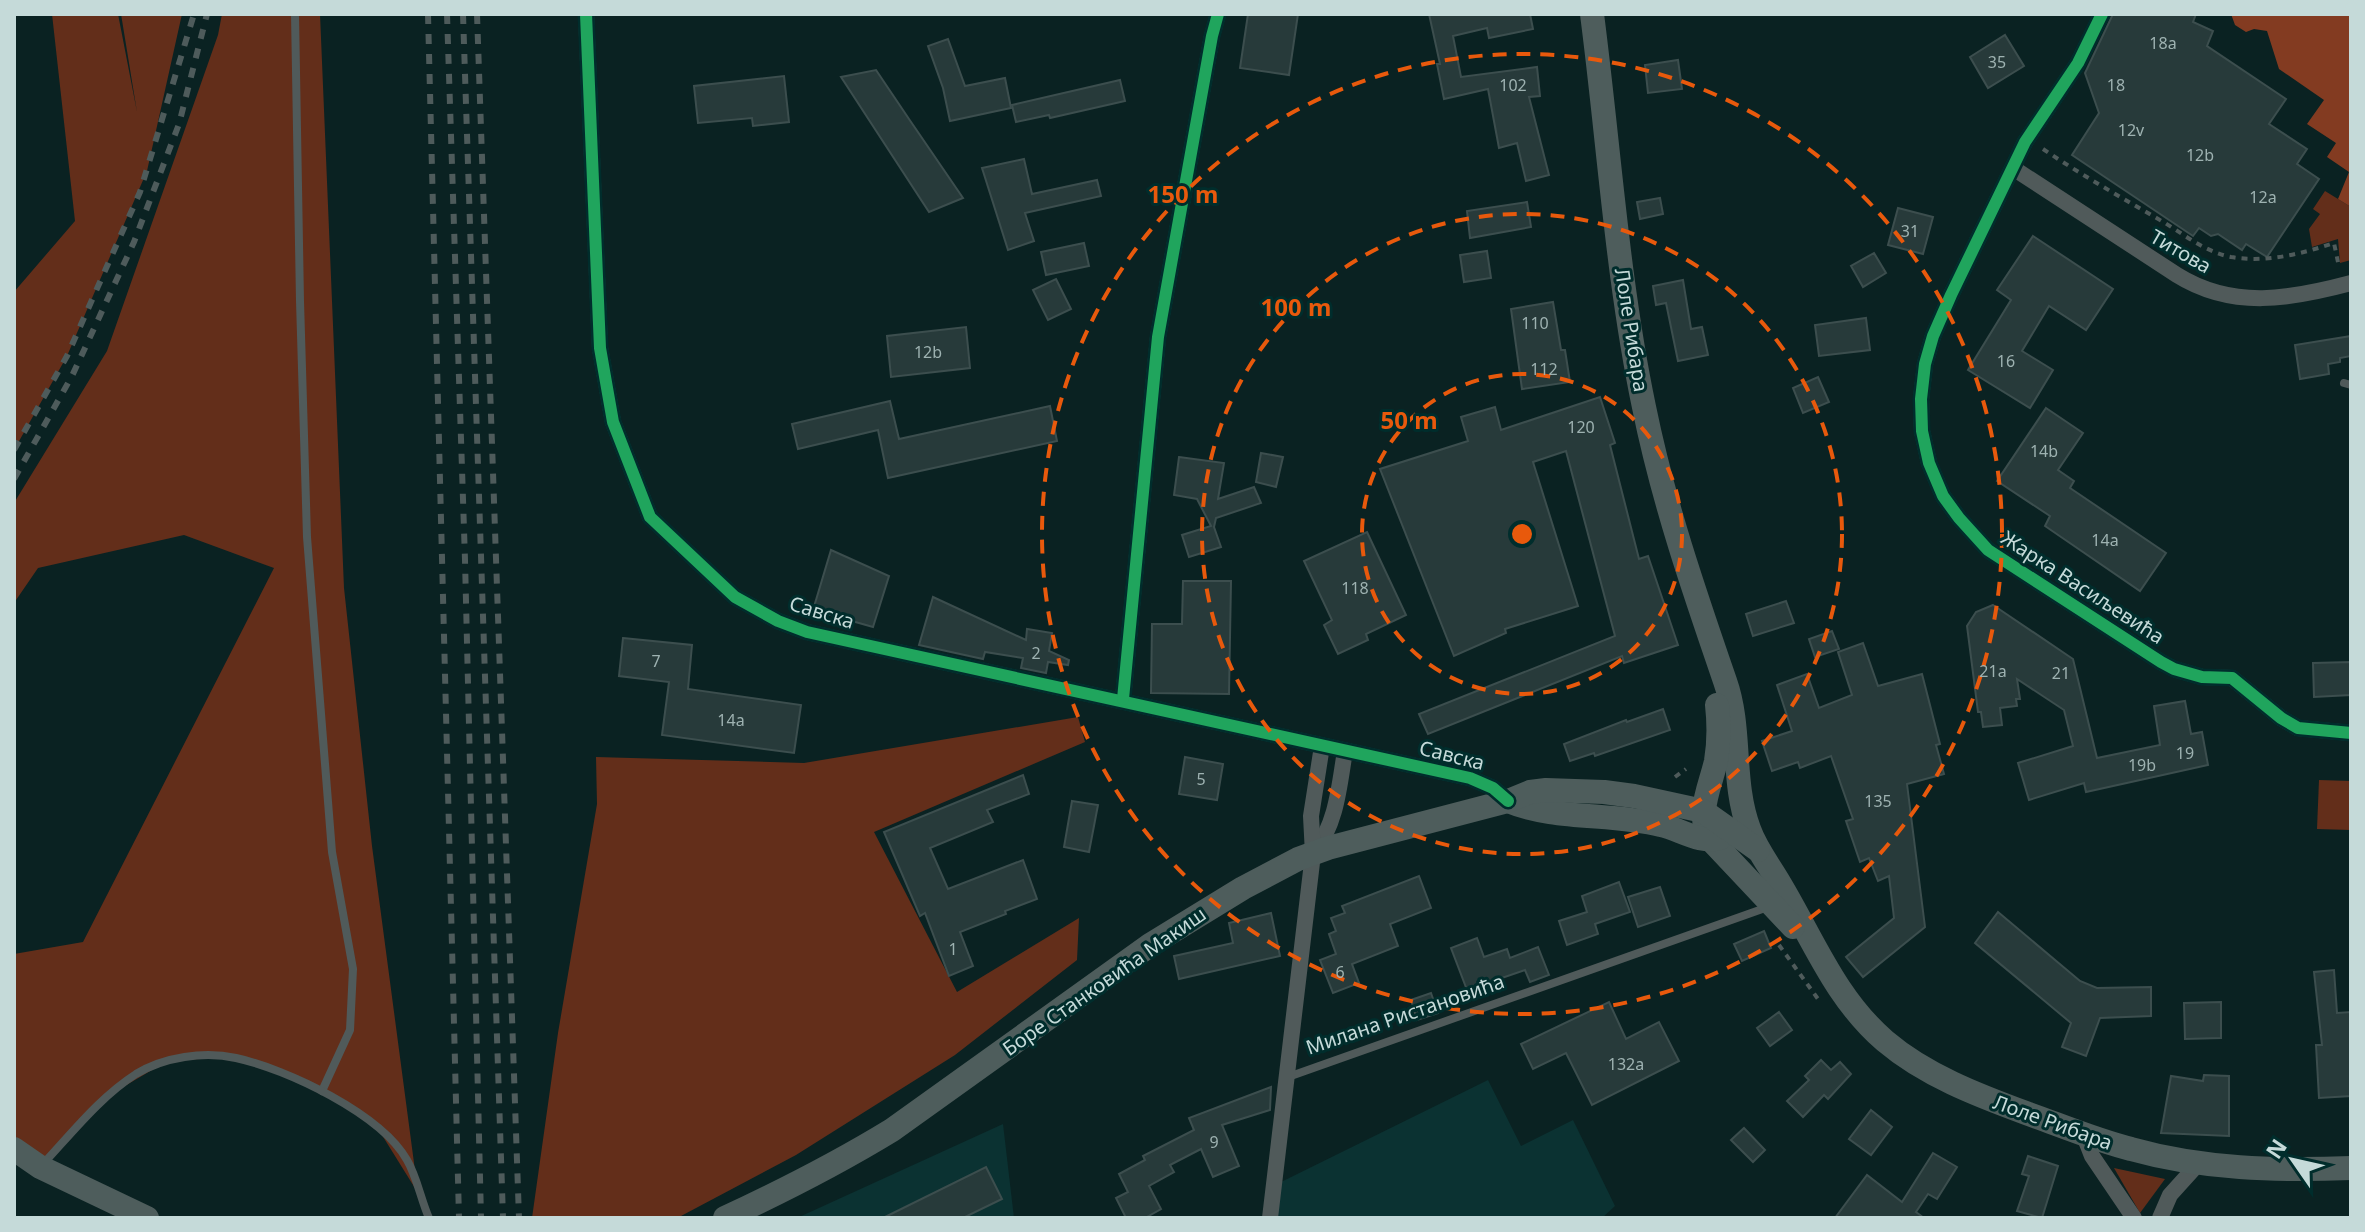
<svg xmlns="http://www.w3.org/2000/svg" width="2365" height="1232" viewBox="0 0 2365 1232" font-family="'Noto Sans',sans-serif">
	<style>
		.built { fill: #0b3232 }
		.green { fill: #632e1a }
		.forest { fill: #833b21 }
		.building { fill: #273a3a; stroke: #3c4e4e; stroke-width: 2 }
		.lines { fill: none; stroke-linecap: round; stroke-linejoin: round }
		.path { stroke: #4f5b5b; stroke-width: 4; stroke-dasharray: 6 6; stroke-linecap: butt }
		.lane { stroke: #505a5a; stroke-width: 8 }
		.street { stroke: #505a5a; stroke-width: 16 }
		.secondary { stroke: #4e5d5c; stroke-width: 24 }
		.rail { stroke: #4e5b5b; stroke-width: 6; stroke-dasharray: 10 10; stroke-linecap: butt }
		.cycleway-casing { stroke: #002d2c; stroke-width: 17 }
		.cycleway { stroke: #20a55d; stroke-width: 12 }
		.ring { fill: none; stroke: #e8590c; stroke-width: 4; stroke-dasharray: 14 10 }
		.labels { text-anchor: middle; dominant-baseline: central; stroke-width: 6; stroke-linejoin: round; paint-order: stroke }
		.number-label { font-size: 16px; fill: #9eb2b1 }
		.street-label { font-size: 20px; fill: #c5dad9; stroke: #002d2c }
		.centre { fill: #e8590c; stroke: #002d2c; stroke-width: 4 }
		.ring-label { font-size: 24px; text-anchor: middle; font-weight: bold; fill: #e8590c; stroke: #002d2c; stroke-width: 6; stroke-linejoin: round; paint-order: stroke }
	</style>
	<rect width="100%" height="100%" fill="#0a2222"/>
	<g class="built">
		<polygon points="1488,1080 1521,1146 1573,1120 1615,1206 1602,1218 1270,1218 1275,1185"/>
		<polygon points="1003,1124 1014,1218 797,1218"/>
	</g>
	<g class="green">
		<polygon points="52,14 118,14 137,112 121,14 182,14 147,171 67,356 14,450 14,292 75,221"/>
		<polygon points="222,14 320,14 344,588 372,846 418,1193 377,1127 309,1083 235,1058 169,1060 106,1097 40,1167 14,1149 14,954 83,942 274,568 184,535 38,568 14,603 14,503 107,351 218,35"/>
		<polygon points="2325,191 2351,207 2351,260 2340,263 2338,239 2312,247 2309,229 2320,214 2313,209"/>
		<polygon points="1078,717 1085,742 874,832 957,992 1079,918 1077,960 955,1055 796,1155 681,1216 532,1218 558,1033 597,804 596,757 804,763"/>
		<polygon points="2319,780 2351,781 2351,830 2317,829"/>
		<polygon points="2114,1168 2165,1179 2140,1213"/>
	</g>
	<polygon class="forest" points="2231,14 2351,14 2351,207 2338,199 2349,172 2327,157 2336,143 2307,124 2324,100 2279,69 2267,31 2254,29 2246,32 2235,25"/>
	<g class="building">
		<polygon points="1248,14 1298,14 1289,75 1240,68"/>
		<polygon points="1429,14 1530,14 1533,29 1489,38 1487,28 1453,36 1461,77 1537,67 1540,96 1529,97 1549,175 1526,181 1517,143 1499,148 1488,89 1444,99 1437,64 1440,64"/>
		<polygon points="2113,14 2196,14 2193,22 2213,31 2207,46 2286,99 2269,124 2307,149 2297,164 2319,179 2267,257 2246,244 2242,250 2218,234 2211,236 2199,228 2193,236 2072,155 2099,113 2085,73"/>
		<polygon points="2005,35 2024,66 1988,88 1970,57"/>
		<polygon points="948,39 965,86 1005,78 1011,108 950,121 943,88 928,46"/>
		<polygon points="1678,60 1682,89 1648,93 1645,65"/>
		<polygon points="876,70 909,119 963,198 929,212 841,77"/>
		<polygon points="784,76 789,122 753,126 752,118 698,123 694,86"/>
		<polygon points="1120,80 1125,101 1050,118 1049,115 1016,122 1012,105"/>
		<polygon points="1024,159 1032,194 1097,180 1101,196 1025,213 1034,241 1008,250 982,168"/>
		<polygon points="1660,198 1663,214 1640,219 1637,202"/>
		<polygon points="1527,202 1531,227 1470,238 1467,211"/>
		<polygon points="1898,208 1933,217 1923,254 1888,245"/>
		<polygon points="2033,236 2113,289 2086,330 2049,306 2022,351 2053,370 2030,408 1968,370 2011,300 1997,290"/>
		<polygon points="1084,243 1089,266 1046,275 1041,252"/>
		<polygon points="1487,251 1491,278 1464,282 1460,255"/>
		<polygon points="1874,253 1886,273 1863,287 1851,266"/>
		<polygon points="1056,279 1071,309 1048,320 1033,290"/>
		<polygon points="1683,280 1691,329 1702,327 1708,355 1678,361 1666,303 1656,305 1653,286"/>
		<polygon points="1553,302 1561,350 1565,350 1570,382 1522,389 1511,309"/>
		<polygon points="1866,318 1870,350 1819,356 1815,325"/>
		<polygon points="966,327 970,368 891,377 887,336"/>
		<polygon points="2351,336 2351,356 2340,358 2340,362 2328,364 2329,374 2300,379 2295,345"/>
		<polygon points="1818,377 1829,402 1803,413 1793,388"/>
		<polygon points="1600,397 1615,443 1610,445 1639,559 1648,556 1678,645 1624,663 1622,656 1428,734 1419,714 1615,636 1566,451 1533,462 1578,606 1505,629 1506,633 1454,656 1380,469 1468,441 1461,417 1495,407 1501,430"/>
		<polygon points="890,401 899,439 1050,406 1057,441 888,478 878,430 798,449 792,424"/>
		<polygon points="2046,408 2083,433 2058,470 2074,481 2070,488 2166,553 2140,591 2045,526 2050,516 1997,481"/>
		<polygon points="1261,453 1283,457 1276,487 1256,482"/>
		<polygon points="1179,457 1224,463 1218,499 1254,487 1261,503 1216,518 1214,527 1221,547 1189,557 1182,535 1211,526 1197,499 1174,495"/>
		<polygon points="1367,532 1406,615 1366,634 1368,640 1338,654 1324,625 1332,620 1304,561"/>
		<polygon points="831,550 889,576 873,627 813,610"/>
		<polygon points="1183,581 1231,581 1229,694 1151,693 1152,624 1182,624"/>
		<polygon points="933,597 1026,640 1027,629 1052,633 1049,651 1069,660 1068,665 1048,662 1046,673 1021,668 1023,658 985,652 983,659 919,645"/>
		<polygon points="1786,601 1794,623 1753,636 1746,614"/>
		<polygon points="1993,605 2073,659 2097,758 2160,745 2154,706 2185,701 2191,734 2202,732 2208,765 2086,792 2084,783 2029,800 2018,763 2073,746 2064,710 2017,679 2020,699 2016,699 2017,706 2000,708 2002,725 1983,727 1981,712 1978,712 1967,626 1976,612"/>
		<polygon points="1832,631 1839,649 1815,657 1809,639"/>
		<polygon points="623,638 692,645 688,689 801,705 794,753 662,735 669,682 619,676"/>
		<polygon points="1863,643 1878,686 1922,674 1940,744 1936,745 1944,774 1907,784 1925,927 1863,977 1846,957 1894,918 1889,876 1878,881 1869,858 1860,862 1846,821 1853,819 1831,756 1800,768 1798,762 1772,771 1762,741 1792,731 1777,685 1807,674 1819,708 1852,695 1838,652"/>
		<polygon points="2351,662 2351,695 2314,697 2313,663"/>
		<polygon points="1663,709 1670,730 1595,756 1594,753 1570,761 1564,744 1626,720 1627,722"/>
		<polygon points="1185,757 1223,764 1217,800 1179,794"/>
		<polygon points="1023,775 1029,794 987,810 993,822 930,848 948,889 1023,860 1037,899 1005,911 1006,914 960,932 973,966 949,976 925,913 920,916 884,832"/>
		<polygon points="1072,801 1098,805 1089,852 1064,847"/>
		<polygon points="1419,876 1431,908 1390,924 1398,946 1352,964 1359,983 1333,993 1320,960 1336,954 1329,934 1336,931 1331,918 1345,913 1342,906"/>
		<polygon points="1619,882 1630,912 1595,924 1598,934 1567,945 1559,921 1587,912 1582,896"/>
		<polygon points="1660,887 1670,916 1638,927 1628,897"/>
		<polygon points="1998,912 2080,981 2097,988 2151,987 2151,1016 2100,1018 2086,1056 2062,1047 2071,1023 1975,943"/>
		<polygon points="1271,913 1280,956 1179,979 1174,956 1233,943 1229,923"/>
		<polygon points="1764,931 1771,948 1742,961 1734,944"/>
		<polygon points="1477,938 1484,957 1507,949 1510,958 1538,947 1549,975 1530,982 1525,970 1467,990 1451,948"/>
		<polygon points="2334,970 2337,1013 2351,1012 2351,1096 2319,1098 2316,1045 2322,1045 2314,972"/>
		<polygon points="1431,993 1438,1013 1417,1020 1411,1000"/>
		<polygon points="1609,1002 1626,1039 1659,1022 1679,1061 1592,1105 1566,1053 1533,1069 1521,1044"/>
		<polygon points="2221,1002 2221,1038 2185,1039 2184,1003"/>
		<polygon points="1779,1012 1792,1030 1770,1046 1757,1028"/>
		<polygon points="1821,1060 1831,1070 1840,1062 1851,1074 1828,1099 1824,1095 1803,1117 1787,1101 1809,1080 1805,1076"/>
		<polygon points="2204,1075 2229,1076 2229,1136 2161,1133 2171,1076 2203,1081"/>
		<polygon points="1271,1087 1270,1110 1222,1125 1239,1166 1213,1177 1201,1149 1170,1165 1174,1172 1149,1186 1161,1209 1145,1218 1126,1218 1116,1198 1128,1192 1119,1174 1145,1160 1143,1156 1194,1130 1189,1118"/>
		<polygon points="1871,1110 1892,1127 1871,1155 1849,1139"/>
		<polygon points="1744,1128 1765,1150 1753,1162 1731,1140"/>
		<polygon points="1933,1153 1957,1167 1937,1199 1928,1194 1916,1212 1924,1218 1835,1218 1867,1175 1902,1202"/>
		<polygon points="2028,1156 2058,1166 2042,1218 2017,1211 2029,1176 2022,1174"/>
		<polygon points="986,1167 1002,1199 963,1218 883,1218"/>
	</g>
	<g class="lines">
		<g class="path">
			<path d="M2043 149C2083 176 2124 199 2165 223 2186 236 2206 252 2231 257 2266 263 2301 254 2334 243L2339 267"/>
			<polyline points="1675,777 1686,769"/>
			<polyline points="1779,945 1818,999"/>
		</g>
		<g class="lane">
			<polyline points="295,14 300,301 307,537 332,852 353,969 350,1030 322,1091"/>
			<polyline points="2344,383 2351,385"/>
			<polyline points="1288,1077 1768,907"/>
			<path d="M43 1164C72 1133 100 1097 136 1074 164 1057 204 1051 236 1058 287 1069 381 1114 407 1160 417 1177 421 1200 429 1218"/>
		</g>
		<g class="street">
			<polyline points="586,14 600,348 613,422 650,517 735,597 778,621 807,632 1470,778 1493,788 1508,801"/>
			<polyline points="2102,14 2078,63 2025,142 1951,295 1933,336 1925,364 1921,399 1922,431 1929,463 1943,496 1959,518 1988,550 2161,662 2174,669 2202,677 2232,678 2281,718 2298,728 2351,733"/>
			<path d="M2013 168 2177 275C2233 310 2291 299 2351 283"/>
			<polyline points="1123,699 1158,337 1212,36 1218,14"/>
			<path d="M1314 853C1337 822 1339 787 1345 751"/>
			<polyline points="2083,1133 2092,1156 2134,1218"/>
			<polyline points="1270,1218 1313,854 1311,816 1322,746"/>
			<polyline points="2160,1218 2170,1195 2198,1164"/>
		</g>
		<g class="secondary">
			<path d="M1592 14C1609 145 1617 278 1644 407 1663 501 1694 591 1725 681 1742 729 1731 781 1749 829 1756 849 1769 865 1780 884 1813 939 1835 998 1885 1041 1925 1075 1977 1095 2026 1113 2060 1125 2095 1140 2131 1149 2202 1169 2277 1171 2351 1168"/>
			<path d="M1717 705C1719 723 1719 743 1716 761 1710 788 1695 815 1711 840L1793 927"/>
			<path d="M1508 801C1553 820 1612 813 1661 825 1680 829 1700 844 1720 838"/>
			<polyline points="14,1149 40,1167 147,1218"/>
			<path d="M725 1218C783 1191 838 1163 892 1130L1150 945 1243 888 1298 859 1328 848 1508 801 1530 792 1546 790 1604 792 1634 796 1703 811 1758 850"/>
		</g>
		<g class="rail">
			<polyline points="428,14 459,1218"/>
			<polyline points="447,14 465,560 481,1218"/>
			<polyline points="463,14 503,1218"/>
			<polyline points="477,14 519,1218"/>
			<polyline points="14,450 67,356 140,192 194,14"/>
			<polyline points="14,479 72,376 134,242 179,124 207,14"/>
		</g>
		<defs>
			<g id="cycleway">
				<polyline points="586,14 600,348 613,422 650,517 735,597 778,621 807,632 1470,778 1493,788 1508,801"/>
				<polyline points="2102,14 2078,63 2025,142 1951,295 1933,336 1925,364 1921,399 1922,431 1929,463 1943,496 1959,518 1988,550 2161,662 2174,669 2202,677 2232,678 2281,718 2298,728 2351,733"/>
				<polyline points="1123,699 1158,337 1212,36 1218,14"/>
			</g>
		</defs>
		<use href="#cycleway" class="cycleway-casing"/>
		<use href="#cycleway" class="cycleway"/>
	</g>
	<g class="ring">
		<circle cx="1522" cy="534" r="160"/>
		<circle cx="1522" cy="534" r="320"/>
		<circle cx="1522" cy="534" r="480"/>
	</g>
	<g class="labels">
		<g class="number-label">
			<text x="2163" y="43">18a</text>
			<text x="1997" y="62">35</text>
			<text x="1513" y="85">102</text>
			<text x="2116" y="85">18</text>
			<text x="2131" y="130">12v</text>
			<text x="2200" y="155">12b</text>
			<text x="2263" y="197">12a</text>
			<text x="1910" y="231">31</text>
			<text x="1535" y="323">110</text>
			<text x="928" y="352">12b</text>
			<text x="2006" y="361">16</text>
			<text x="1544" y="369">112</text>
			<text x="1581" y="427">120</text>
			<text x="2044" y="451">14b</text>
			<text x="2105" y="540">14a</text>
			<text x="1355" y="588">118</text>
			<text x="1036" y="653">2</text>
			<text x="656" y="661">7</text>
			<text x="1993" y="671">21a</text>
			<text x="2061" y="673">21</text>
			<text x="731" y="720">14a</text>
			<text x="2185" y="753">19</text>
			<text x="2142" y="765">19b</text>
			<text x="1201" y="779">5</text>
			<text x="1878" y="801">135</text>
			<text x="953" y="949">1</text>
			<text x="1340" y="972">6</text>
			<text x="1626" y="1064">132a</text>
			<text x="1214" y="1142">9</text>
		</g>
		<g class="street-label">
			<text transform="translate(2181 251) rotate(30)">Титова</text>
			<text transform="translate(1632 330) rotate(81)">Лоле Рибара</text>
			<text transform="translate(2083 587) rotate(33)">Жарка Васиљевића</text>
			<text transform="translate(822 612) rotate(17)">Савска</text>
			<text transform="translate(1452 755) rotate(14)">Савска</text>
			<text transform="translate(1104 981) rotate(-35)">Боре Станковића Макиш</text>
			<text transform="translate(1405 1014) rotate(-19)">Милана Ристановића</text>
			<text transform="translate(2053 1122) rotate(20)">Лоле Рибара</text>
		</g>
	</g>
	<circle cx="1522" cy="534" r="12" class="centre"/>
	<g class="ring-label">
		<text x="1183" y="203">150 m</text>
		<text x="1296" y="316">100 m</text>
		<text x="1409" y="429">50 m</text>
	</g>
	<rect width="2365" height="1232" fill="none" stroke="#c5dad9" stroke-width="32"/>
	<g transform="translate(2293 1160) rotate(304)" stroke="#002d2c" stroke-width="6" paint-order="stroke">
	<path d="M0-6L14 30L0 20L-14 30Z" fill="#c5dad9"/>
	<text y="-12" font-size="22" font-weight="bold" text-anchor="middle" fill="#c5dad9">N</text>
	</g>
</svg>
